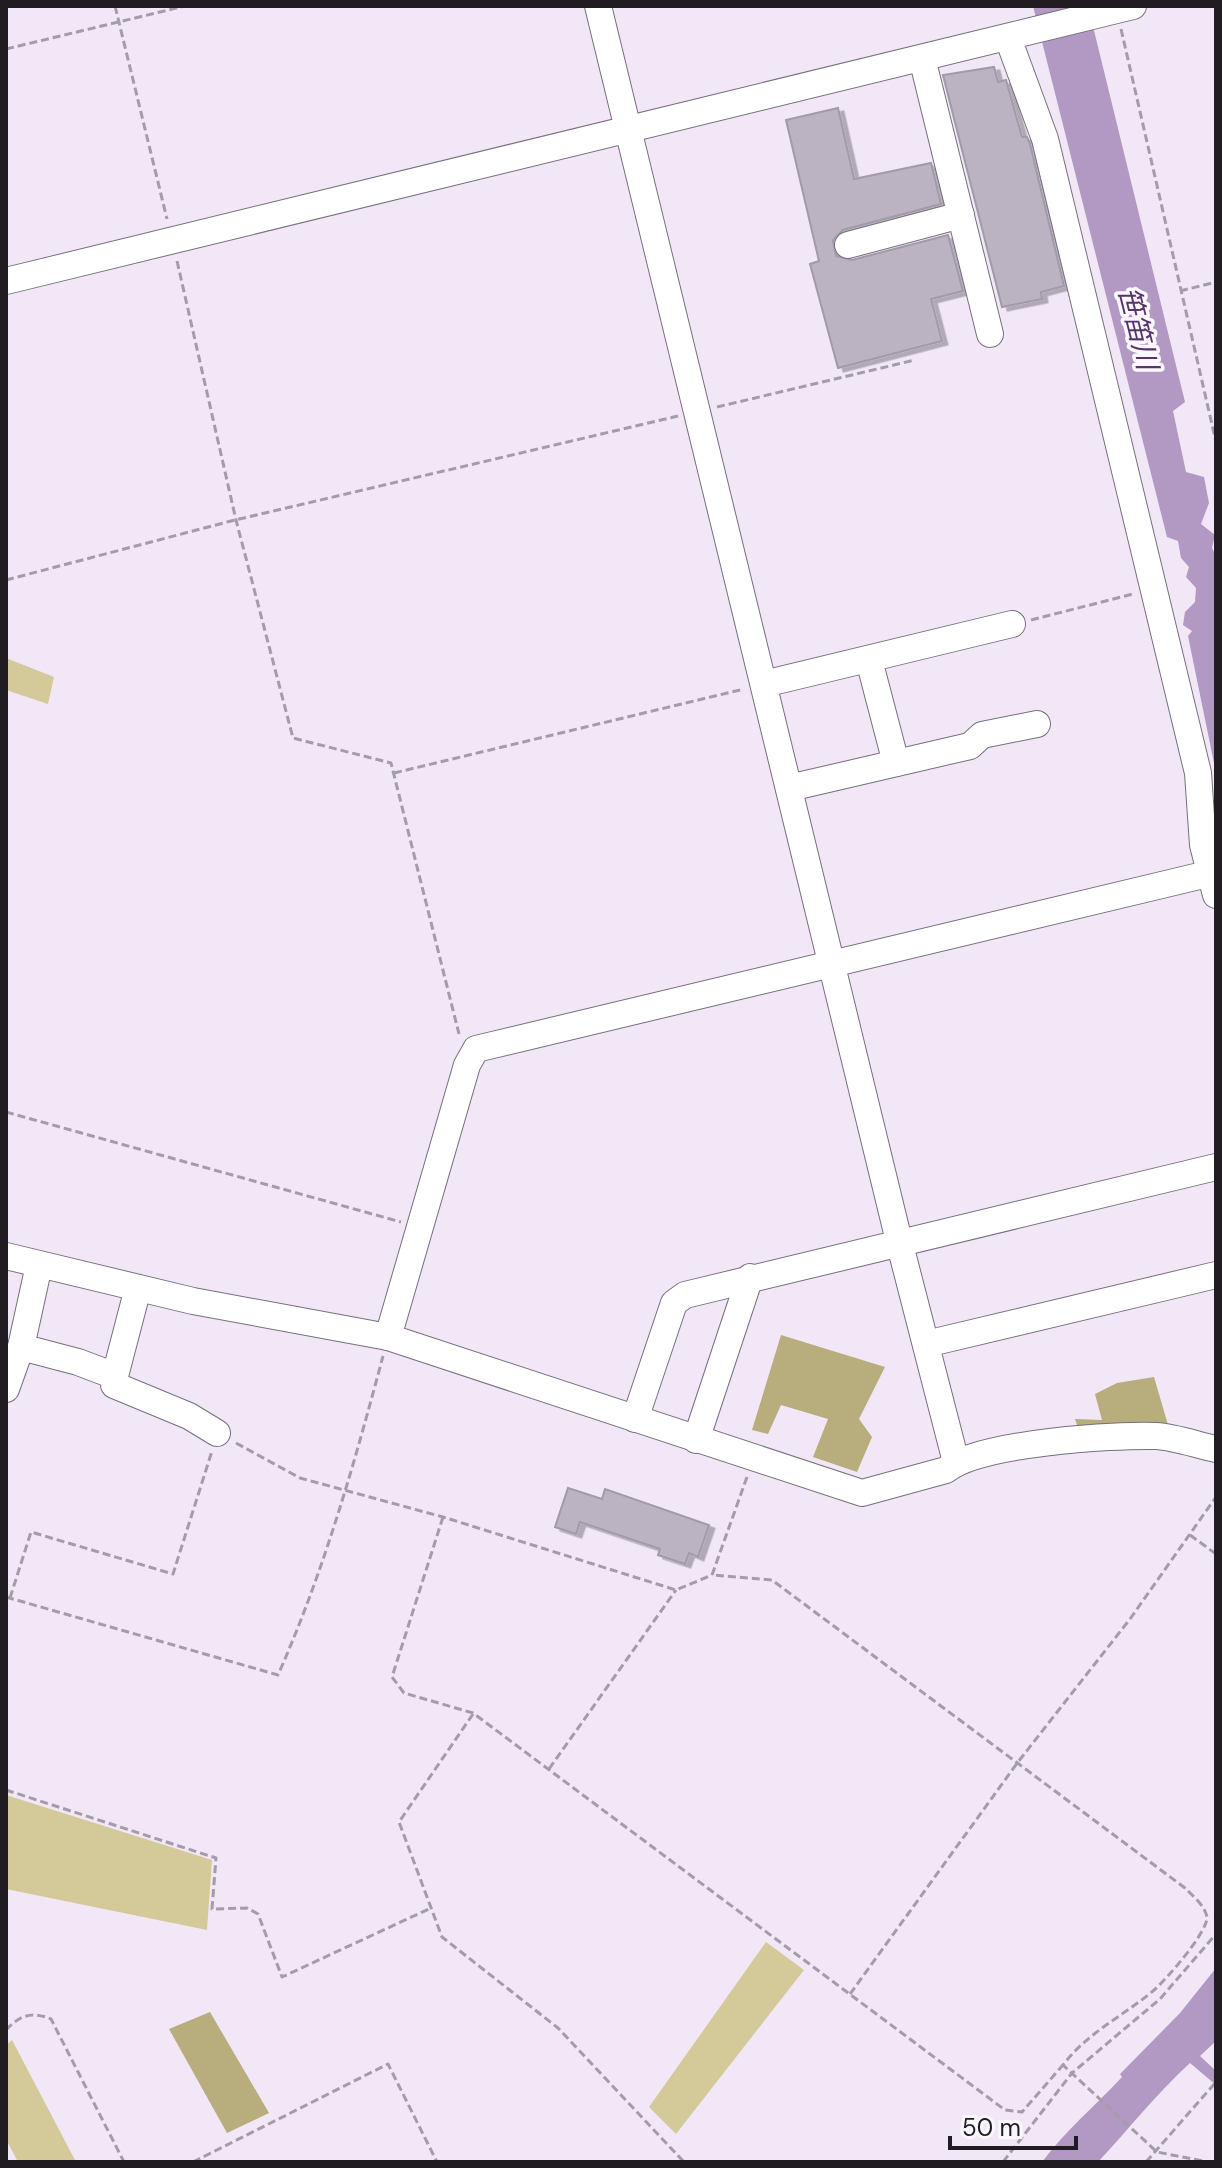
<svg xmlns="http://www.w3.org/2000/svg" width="1222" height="2168" viewBox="0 0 1222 2168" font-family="'DM Sans','Noto Sans JP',sans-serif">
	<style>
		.green { fill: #d4c999 }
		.forest { fill: #b8ad7d }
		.water { fill: #b299c3 }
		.building { fill: #bbb2c2; stroke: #a29aa9; stroke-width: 2; filter: url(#shadow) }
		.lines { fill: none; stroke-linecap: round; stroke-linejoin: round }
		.minor-casing { stroke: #786f7d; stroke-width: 28 }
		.path { stroke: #a49ca8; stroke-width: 3; stroke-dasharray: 8 4; stroke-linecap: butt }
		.minor { stroke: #fff; stroke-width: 26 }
		.labels { text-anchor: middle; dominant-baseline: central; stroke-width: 7; stroke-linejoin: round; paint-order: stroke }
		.water-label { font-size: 28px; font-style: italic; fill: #57356c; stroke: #fbf7fe }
	</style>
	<defs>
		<filter id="shadow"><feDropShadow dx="5.5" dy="3.5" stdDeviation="0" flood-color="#0004"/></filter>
	</defs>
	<rect width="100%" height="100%" fill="#f1e7f7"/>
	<g class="green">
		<polygon points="6,658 54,677 48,704 6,690"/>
		<polygon points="6,1795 212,1860 207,1930 6,1889"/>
		<polygon points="766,1942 804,1970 676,2134 649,2107"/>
		<polygon points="12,2040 76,2162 18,2162 6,2139 6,2045"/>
	</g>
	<g class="forest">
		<polygon points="781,1335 885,1367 859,1419 872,1437 857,1472 813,1457 828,1419 781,1405 768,1434 752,1430"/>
		<polygon points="1154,1377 1171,1435 1080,1434 1075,1419 1102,1420 1095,1394 1117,1383"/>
		<polygon points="210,2012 269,2113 227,2133 169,2029"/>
	</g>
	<g class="water">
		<polygon points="1033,6 1088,6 1185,402 1173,411 1186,472 1204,477 1209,503 1201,524 1215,535 1212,548 1216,556 1216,773 1188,636 1192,631 1183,625 1185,612 1195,602 1196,588 1186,577 1189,567 1181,558 1178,541 1167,537"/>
		<path d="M1216 1968V2041L1200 2056 1216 2071V2085L1190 2063C1156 2094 1129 2129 1098 2162H1042C1066 2130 1094 2107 1122 2077L1120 2074 1180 2013Z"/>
	</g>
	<g class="building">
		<polygon points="994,67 998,82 1006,80 1022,137 1027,137 1030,144 1064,286 1041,292 1042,299 1002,307 943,75"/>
		<polygon points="838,108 854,179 931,163 941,204 843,230 833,240 836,256 852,260 948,235 963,291 931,299 942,341 838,368 810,264 819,261 786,120"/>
		<polygon points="568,1488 602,1499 605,1489 709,1525 698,1557 689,1553 685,1564 658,1555 660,1549 580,1522 576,1534 555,1527"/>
	</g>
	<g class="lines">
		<defs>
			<g id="minor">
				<polyline points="598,6 899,1241 956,1462"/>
				<polyline points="1008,38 1045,139 1198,773 1203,845 1216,895"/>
				<polyline points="922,58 990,334"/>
				<polyline points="848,245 961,215"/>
				<polyline points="6,281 1133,6"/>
				<polyline points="869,660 896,763"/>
				<polyline points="764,684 1012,624"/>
				<polyline points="789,788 970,746 982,735 1037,724"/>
				<path d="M6 1256 193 1301 388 1337 862 1493 946 1470C979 1443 1110 1435 1156 1436 1175 1437 1197 1445 1216 1449"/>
				<polyline points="388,1337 467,1065 476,1049 1216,872"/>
				<polyline points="926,1344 1216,1275"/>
				<polyline points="21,1347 78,1362 115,1376 138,1288"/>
				<polyline points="115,1376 114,1385 189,1416 217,1433"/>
				<polyline points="6,1389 21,1347 39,1265"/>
				<polyline points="635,1419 674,1303 685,1295 1216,1167"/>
				<polyline points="696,1440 750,1277"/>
			</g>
		</defs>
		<use href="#minor" class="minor-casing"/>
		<g class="path">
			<polyline points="115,6 167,219"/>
			<polyline points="1121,29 1216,442"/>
			<polyline points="6,49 185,6"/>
			<polyline points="177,261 236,520 293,738 391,763 459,1034"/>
			<polyline points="1180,291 1216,282"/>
			<polyline points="717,407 915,360"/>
			<polyline points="6,580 231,521 678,416"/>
			<polyline points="1031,620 1133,594"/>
			<polyline points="394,773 744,689"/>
			<polyline points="6,1112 401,1222"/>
			<polyline points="236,1443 300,1478 443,1517 676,1590 712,1575"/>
			<path d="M747 1477 712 1575 772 1580 1185 1888C1193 1896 1205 1906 1207 1917 1208 1932 1165 1981 1153 1991 1123 2016 1087 2033 1063 2065L1157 2152 1208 2162"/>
			<polyline points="443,1517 392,1677 404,1693 473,1713 1005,2110 1022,2112 1063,2065"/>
			<polyline points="1190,1535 1216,1554"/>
			<path d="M6 1597 278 1675C324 1571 354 1465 383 1356"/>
			<polyline points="10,1598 31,1532 173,1574 212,1451"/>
			<polyline points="473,1714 399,1822 442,1937 558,2028 684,2162"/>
			<polyline points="549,1769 676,1590"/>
			<polyline points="6,1790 216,1858 212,1909 247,1908 258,1914 282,1977 431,1908"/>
			<polyline points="850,1994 1018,1762 1130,1619 1216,1497"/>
			<path d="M6 2030C20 2015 32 2011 51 2019L124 2162"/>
			<polyline points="193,2162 388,2064 437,2162"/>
			<polyline points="1003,2162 1072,2073 1160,1999 1216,1934"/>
			<polyline points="1146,2162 1216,2082"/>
		</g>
		<use href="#minor" class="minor"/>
	</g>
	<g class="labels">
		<g class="water-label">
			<text transform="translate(1138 328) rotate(76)">笹笛川</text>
		</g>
	</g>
	<rect width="1222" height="2168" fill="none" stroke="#201c22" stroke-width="16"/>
	<path d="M950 2136v12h126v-12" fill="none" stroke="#201c22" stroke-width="4"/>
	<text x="962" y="2136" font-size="24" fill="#201c22" stroke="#fbf7fe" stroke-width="6" paint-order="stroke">50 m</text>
</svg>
